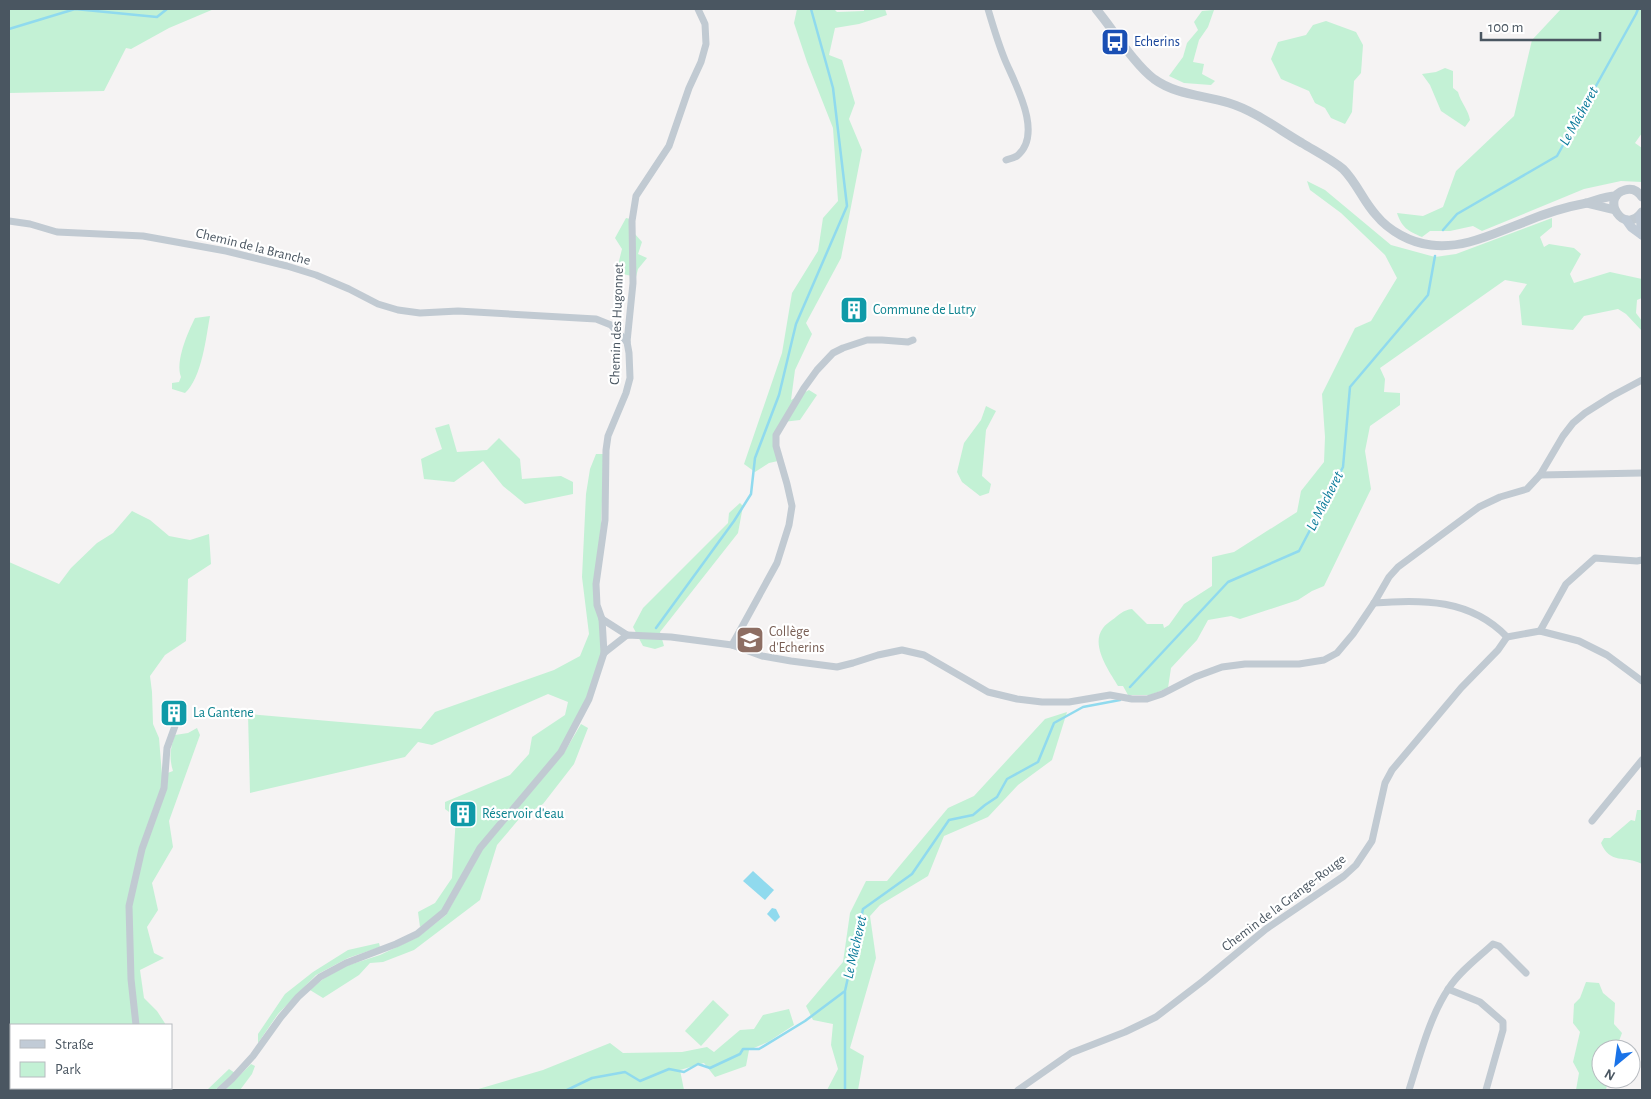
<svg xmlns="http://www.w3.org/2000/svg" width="1651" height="1099" viewBox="0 0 1651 1099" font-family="'Alegreya Sans',sans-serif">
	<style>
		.green { fill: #c3f1d5 }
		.water { fill: #90daee }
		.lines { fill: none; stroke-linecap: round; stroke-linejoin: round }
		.stream { stroke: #90daee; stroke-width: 2.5 }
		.minor { stroke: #c1cad2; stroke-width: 7 }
		.tertiary { stroke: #c1cad2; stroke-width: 9 }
		.secondary { stroke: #c1cbd6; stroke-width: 9 }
		.labels { text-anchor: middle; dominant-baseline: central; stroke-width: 4.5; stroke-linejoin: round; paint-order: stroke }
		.transit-label { font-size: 14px; fill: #164399; stroke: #fff; text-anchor: start }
		.street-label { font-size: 14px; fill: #4a5661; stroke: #fff }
		.culture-label { font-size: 14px; fill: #0d838f; stroke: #fff; text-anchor: start }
		.education-label { font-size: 14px; fill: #785e54; stroke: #fff; text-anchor: start }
		.water-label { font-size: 15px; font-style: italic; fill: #0c7c9b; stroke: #fff }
	</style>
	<rect width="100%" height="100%" fill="#f5f3f3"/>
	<g class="green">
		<polygon points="9,9 214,9 169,28 131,49 126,48 104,91 9,93"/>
		<polygon points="797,9 834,9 837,12 864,11 864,9 885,9 887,15 859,24 835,28 829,55 842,60 855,103 849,119 862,150 841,258 806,323 812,334 795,370 791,400 809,390 817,395 800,420 783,422 773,438 778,461 769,463 755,472 744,464 782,353 792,293 818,251 823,218 838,201 833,128 807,62 794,23"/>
		<path d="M1561 9H1642V133L1635 143 1642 148V182L1621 181 1584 189 1482 231 1473 226 1450 231H1430L1422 237C1408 231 1402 228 1397 213L1423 216 1443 207 1456 171 1514 116 1532 40Z"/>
		<polygon points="1214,10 1208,27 1199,40 1193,62 1204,64 1202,74 1215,81 1211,85 1184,83 1169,76 1183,57 1187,43 1198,30 1194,22 1202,11"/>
		<polygon points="1326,21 1356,32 1363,45 1361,73 1354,81 1352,112 1345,124 1331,118 1325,108 1315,103 1309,91 1281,79 1271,59 1278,42 1306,35 1313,25"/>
		<path d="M1445 68 1453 71V88L1458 92C1461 103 1468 109 1470 120L1465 127 1441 111 1430 85 1422 74 1436 72Z"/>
		<path d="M1307 181 1325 190 1391 245 1435 257 1456 254 1552 218V227L1540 237 1544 247 1549 244 1574 248 1581 254 1570 274 1574 283 1610 272 1642 279V298L1637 300 1636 313 1642 321V331L1626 314 1618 309 1584 316 1573 330 1522 325 1519 296 1527 284 1505 280 1380 368 1385 379 1384 392 1400 393V405L1370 426 1365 451 1371 489 1324 586 1312 591 1298 600 1240 619 1231 616 1208 620 1197 640 1171 668 1168 688 1150 695H1128L1123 686H1118C1109 671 1090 645 1103 628 1105 625 1109 622 1112 620 1119 615 1123 610 1132 609L1147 624H1163L1164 628 1169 625 1184 604 1212 586V557L1234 552 1297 512 1301 491 1324 462 1325 437 1322 394 1355 328 1371 321 1397 278 1385 255 1341 213 1310 190Z"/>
		<polygon points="626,218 635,220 634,233 642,242 638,254 647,258 638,269 636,277 623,274 618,265 622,249 615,238"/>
		<path d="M210 316C206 337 202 378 185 393L172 389V383L179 382 181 377C175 361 188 332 195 318Z"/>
		<polygon points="986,406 996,411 986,430 982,476 991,484 989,493 980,496 962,482 957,472 964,443 981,420"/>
		<polygon points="449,424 457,452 487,450 499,438 520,459 522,479 561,476 573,482 573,494 525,504 503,486 483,461 454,482 424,479 421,459 442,449 435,428"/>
		<polygon points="596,454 604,454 601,526 594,585 600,620 602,653 588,697 560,750 479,846 443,911 420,927 418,912 435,903 452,878 456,817 445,809 445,802 510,775 529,754 532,737 565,715 568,702 548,694 432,745 418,742 405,757 250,793 248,714 421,729 435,712 554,670 580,656 589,634 582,577 586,494 590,469"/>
		<polygon points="740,503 743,506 738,533 660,632 664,646 655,649 643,646 633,627 643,608 728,523 729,513"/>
		<path d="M132 511 150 520 169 536 190 540 209 534 211 564 188 579 186 641 165 655 150 676 152 692 153 724 159 738 162 775 173 771C169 758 170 748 175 735L188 733 197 728 200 735 169 821 173 847 152 883 158 910 147 927 154 953 164 958 140 970 144 998 157 1011 166 1025H11V1088H171L173 1090H9V562L59 584 71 568 97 543 113 533Z"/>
		<polygon points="1067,712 1052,760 1018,785 988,817 944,836 928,876 880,905 870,916 876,958 850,1048 864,1056 858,1090 827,1090 838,1069 831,1045 833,1024 813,1020 806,1006 843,962 850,913 866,881 887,881 948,808 974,796 1045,719"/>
		<polygon points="581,724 588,728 574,764 543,804 519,819 497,845 480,900 414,950 383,962 370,963 359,975 323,998 310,990 323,979 346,966 380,955 418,937 446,915 482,850 564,753"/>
		<path d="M1637 810H1642V864C1625 855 1610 865 1601 843L1604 838H1610L1631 820 1635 821Z"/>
		<polygon points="379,943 380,947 348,958 316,975 278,1014 258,1043 258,1034 285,994 313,972 348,950"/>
		<polygon points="1586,982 1599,983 1603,993 1615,1003 1614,1024 1622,1033 1616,1049 1601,1049 1601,1079 1608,1079 1606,1090 1576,1090 1579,1073 1573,1062 1580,1032 1573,1023 1574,1004 1580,998"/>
		<polygon points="713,1000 729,1015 701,1046 685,1031"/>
		<polygon points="789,1009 794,1025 768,1042 749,1050 746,1066 715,1077 704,1063 680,1070 684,1090 475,1090 543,1070 610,1043 623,1053 682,1052 707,1047 714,1052 740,1030 754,1029 763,1015"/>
		<polygon points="251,1064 255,1066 252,1074 240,1090 225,1090"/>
		<polygon points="229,1069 235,1073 215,1090 207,1090"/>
	</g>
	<g class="water">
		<polygon points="753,871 774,890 765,900 743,881"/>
		<polygon points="772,908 776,909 780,917 775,922 767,914"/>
	</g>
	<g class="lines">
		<g class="stream">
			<polyline points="9,29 75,9 157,17 167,9"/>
			<polyline points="1443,230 1457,214 1557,156 1636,14 1638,9"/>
			<polyline points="656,628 734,521 751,494 755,458 779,395 796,324 847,206 833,88 811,9"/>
			<polyline points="1130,687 1228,582 1299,551 1343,467 1350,387 1428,295 1435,256"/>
			<polyline points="845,992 845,1090"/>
			<polyline points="567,1090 592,1078 625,1072 640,1081 669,1069 684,1072 698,1064 710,1068 740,1054 743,1049 759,1049 805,1021 845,991 863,909 912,874 949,820 973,815 985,805 997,797 1007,779 1038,762 1054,723 1083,707 1120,700"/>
		</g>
		<g class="minor">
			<path d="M988 9C993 26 998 43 1005 60 1015 84 1044 134 1017 156 1014 158 1009 159 1006 160"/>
			<polyline points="9,221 30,224 57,232 143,236 226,251 287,266 316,275 349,289 378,304 398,310 420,313 458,311 596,319 611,325 627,342"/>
			<polyline points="1540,475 1642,473"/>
			<path d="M1374 603C1422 599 1471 599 1507 637L1540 631 1579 641 1607 655 1642 681"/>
			<polyline points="602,619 627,635"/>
			<polyline points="1540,631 1566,584 1595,558 1637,561 1642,560"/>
			<polyline points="732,645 777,563 789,525 792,506 787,484 776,446 776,435 804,388 817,370 833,353 843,348 867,340 882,340 908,342 913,340"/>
			<polyline points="604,653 602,619 597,605 596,584 605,520 606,450 608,436 626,393 630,378 629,353 627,342 633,283 632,221 636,196 669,146 689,88 701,62 706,44 705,24 698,9"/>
			<polyline points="1592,821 1642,760"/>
			<polyline points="1448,989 1480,1002 1503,1022 1503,1030 1486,1090"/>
			<polyline points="136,1025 131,979 129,906 142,849 164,788 167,748 175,726"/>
			<polyline points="156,1088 157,1090"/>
			<polyline points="220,1090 232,1079 253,1056 281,1017 298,997 320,977 346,963 396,944 417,934 444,912 480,848 561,752 589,699 604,653 627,635 671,637 732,645 762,656 791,661 837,667 853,663 878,655 902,650 924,655 988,692 1017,699 1042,702 1069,702 1110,695 1132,699 1147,699 1162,694 1195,677 1222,667 1245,664 1299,664 1324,660 1337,653 1353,634 1374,603 1389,577 1398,567 1479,507 1500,497 1527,489 1540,475 1563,436 1573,423 1585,413 1612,396 1642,380"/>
			<polyline points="1018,1090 1071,1053 1125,1032 1156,1017 1203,981 1266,929 1344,876 1356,865 1372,841 1385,783 1392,770 1461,688 1498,650 1507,637"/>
			<path d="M1409 1090C1419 1059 1430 1015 1449 988 1460 971 1478 958 1493 944L1499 946 1526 973"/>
		</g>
		<g class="tertiary">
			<path d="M1096 9C1113 29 1133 63 1154 79 1176 95 1203 95 1229 103 1255 111 1278 129 1302 143 1315 151 1331 159 1343 169 1357 183 1363 201 1376 215 1389 231 1411 243 1431 245 1464 249 1492 234 1522 223 1543 214 1565 207 1587 203 1597 200 1606 196 1616 196"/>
			<path d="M1642 197C1638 191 1632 188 1625 190 1599 197 1624 237 1642 212"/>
			<polyline points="1586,203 1615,210"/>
		</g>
		<g class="secondary">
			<polyline points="1640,216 1642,235"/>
			<polyline points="1626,220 1631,227 1642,235"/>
		</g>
	</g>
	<defs>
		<symbol id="bus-square" viewBox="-11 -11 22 22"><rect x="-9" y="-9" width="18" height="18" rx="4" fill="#1a4fb4" stroke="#fff"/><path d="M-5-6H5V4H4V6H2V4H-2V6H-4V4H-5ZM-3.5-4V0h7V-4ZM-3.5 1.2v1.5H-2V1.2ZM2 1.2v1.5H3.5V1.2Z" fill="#fff"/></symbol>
		<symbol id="building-square" viewBox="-11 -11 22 22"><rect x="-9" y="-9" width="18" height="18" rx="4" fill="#0f9aa8" stroke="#fff"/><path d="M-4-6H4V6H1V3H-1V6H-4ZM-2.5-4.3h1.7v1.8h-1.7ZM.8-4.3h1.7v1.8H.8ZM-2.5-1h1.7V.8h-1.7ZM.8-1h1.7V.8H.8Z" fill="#fff"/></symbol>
		<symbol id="school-square" viewBox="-11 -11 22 22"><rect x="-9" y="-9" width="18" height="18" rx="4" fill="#8d6e63" stroke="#fff"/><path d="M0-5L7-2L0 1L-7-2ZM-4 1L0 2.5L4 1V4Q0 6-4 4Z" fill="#fff"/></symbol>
	</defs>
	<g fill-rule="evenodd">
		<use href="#bus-square" x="1099" y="26" width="32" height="32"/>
		<use href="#building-square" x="838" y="294" width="32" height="32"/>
		<use href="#school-square" x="734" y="624" width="32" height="32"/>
		<use href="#building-square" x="158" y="697" width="32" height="32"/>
		<use href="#building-square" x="447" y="798" width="32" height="32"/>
	</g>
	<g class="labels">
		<g class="transit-label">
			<text x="1134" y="42">Echerins</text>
		</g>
		<g class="street-label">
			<text transform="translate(253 247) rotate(14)">Chemin de la Branche</text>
			<text transform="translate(617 324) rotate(-88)">Chemin des Hugonnet</text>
			<text transform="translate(1284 903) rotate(-37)">Chemin de la Grange-Rouge</text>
		</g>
		<g class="culture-label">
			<text x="873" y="310">Commune de Lutry</text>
			<text x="193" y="713">La Gantene</text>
			<text x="482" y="814">Réservoir d'eau</text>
		</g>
		<g class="education-label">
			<text x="769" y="632">Collège<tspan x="769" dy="16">d'Echerins</tspan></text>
		</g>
		<g class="water-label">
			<text transform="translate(1579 116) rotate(-61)">Le Mâcheret</text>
			<text transform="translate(1325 501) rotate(-63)">Le Mâcheret</text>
			<text transform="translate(855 947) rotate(-77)">Le Mâcheret</text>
		</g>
	</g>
	<rect width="1651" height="1099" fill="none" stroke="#4a5661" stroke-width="20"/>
	<rect x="10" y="1024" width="162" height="65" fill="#ffffff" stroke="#b7bbc0"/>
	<rect x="20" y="1040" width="25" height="8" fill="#c1cbd6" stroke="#b7bbc0"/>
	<text x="55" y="1049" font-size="15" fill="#4a5661">Straße</text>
	<rect x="20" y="1062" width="25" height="15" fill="#c3f1d5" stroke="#b7bbc0"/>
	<text x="55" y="1074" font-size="15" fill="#4a5661">Park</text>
	<g transform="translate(1616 1064) rotate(209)"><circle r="24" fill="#ffffff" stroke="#b7bbc0"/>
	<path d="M0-4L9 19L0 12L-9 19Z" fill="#1a73e8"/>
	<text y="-8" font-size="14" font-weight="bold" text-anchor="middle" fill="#4a5661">N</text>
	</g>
	<path d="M1481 32v8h119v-8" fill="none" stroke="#4a5661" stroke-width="2.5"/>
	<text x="1488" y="32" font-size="15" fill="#4a5661" stroke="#ffffff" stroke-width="4" paint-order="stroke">100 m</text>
</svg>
